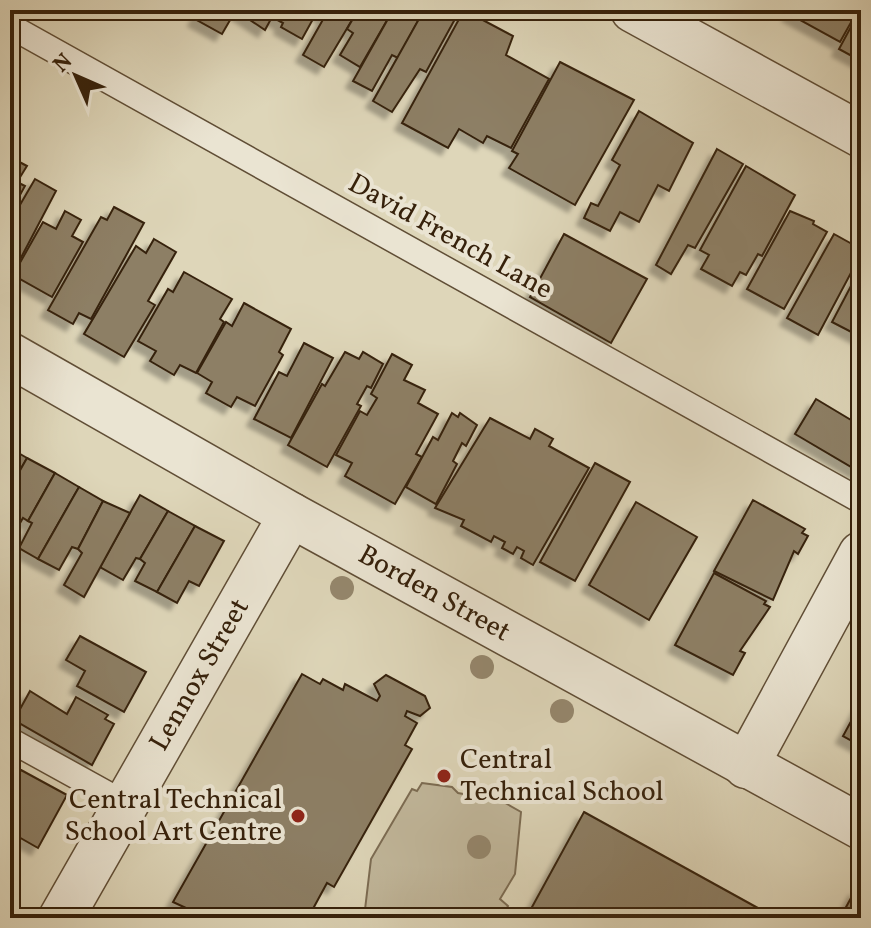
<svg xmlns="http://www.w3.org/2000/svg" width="871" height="928" viewBox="0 0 871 928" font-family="Vollkorn,serif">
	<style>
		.green { fill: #c1b79b; stroke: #7c6c53; stroke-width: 2 }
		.building { fill: #8d7f65; stroke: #36210b; stroke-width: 2; filter: url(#shadow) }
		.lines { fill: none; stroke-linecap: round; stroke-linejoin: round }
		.lane-casing { stroke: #604e36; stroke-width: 27 }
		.street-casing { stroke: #604e36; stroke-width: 47 }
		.lane { stroke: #eae4d2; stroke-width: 24 }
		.street { stroke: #eae4d2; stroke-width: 44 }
		.tree { fill: #95876d }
		.poi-dot { fill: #8f2418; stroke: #eae4d2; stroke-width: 3 }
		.labels { text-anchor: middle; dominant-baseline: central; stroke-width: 8; stroke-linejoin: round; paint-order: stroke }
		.street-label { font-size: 28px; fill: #36210b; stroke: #eae4d2 }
		.poi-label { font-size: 28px; fill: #36210b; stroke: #eae4d2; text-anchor: start }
	</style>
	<defs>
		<filter id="shadow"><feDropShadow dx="-7" dy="7" stdDeviation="2" flood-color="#0004"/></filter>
	</defs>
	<rect width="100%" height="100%" fill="#ded6b9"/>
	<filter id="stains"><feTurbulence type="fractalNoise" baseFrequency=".0025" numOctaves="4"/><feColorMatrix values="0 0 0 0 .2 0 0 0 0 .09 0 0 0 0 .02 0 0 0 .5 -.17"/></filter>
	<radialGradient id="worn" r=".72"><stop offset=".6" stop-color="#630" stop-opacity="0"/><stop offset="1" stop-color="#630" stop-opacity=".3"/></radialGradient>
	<polygon class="green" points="422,783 452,787 458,793 469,795 479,788 521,812 515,874 500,899 508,906 502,918 364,918 371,859 412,789 417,791"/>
	<g class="building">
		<polygon points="200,10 227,10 233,15 222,34 195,19"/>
		<polygon points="235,10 318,10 302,39 281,27 283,23 272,17 265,30"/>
		<polygon points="321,10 358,10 324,67 303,55 325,16 319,13"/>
		<polygon points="358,10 393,10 360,67 340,55 353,33 347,29"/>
		<polygon points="393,10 424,10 398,58 392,55 372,91 353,81"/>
		<polygon points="424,10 460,10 426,72 420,69 392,112 373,101"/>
		<polygon points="464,10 513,36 506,55 549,79 511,148 487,136 483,143 459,129 448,148 402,123"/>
		<polygon points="792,10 858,10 840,42 789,14"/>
		<polygon points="860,10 861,10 861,61 839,49"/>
		<polygon points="560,62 634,100 575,205 509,168 518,154 512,151"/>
		<polygon points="639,111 693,143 669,191 658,185 639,222 620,212 610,231 584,218 591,203 598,206 620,165 612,160"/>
		<polygon points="717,149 743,164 695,248 688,245 671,274 656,265"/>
		<polygon points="10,157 27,166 17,182 25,186 10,213"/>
		<polygon points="746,166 795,195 762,256 758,254 746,275 740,272 732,286 701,269 709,255 700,250"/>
		<polygon points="35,179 56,191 14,271 10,269 10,222"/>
		<polygon points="114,207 144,223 91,319 79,313 73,324 48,310 101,217 107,220"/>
		<polygon points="65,211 81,220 72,236 83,242 52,297 13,275 43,222 56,229"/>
		<polygon points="790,211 814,221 813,224 827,232 784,309 747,289"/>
		<polygon points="564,234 647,279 611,343 530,297"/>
		<polygon points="834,234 861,249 861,254 818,335 787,318"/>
		<polygon points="154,239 176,252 148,301 155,305 124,357 84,334 136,246 146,253"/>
		<polygon points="861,267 861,337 832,322"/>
		<polygon points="184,272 232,299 220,319 224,322 196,373 180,365 174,375 150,361 156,351 138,341 168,289 173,292"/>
		<polygon points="244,303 291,329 279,352 283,355 255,406 237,397 231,407 206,393 212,382 197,373 226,322 232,326"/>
		<polygon points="304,343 333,358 291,438 254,419 279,372 287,376"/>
		<polygon points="345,352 359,359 363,352 383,364 371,388 367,386 357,404 361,406 327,467 288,445 322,384 325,386"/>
		<polygon points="392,354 412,365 404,380 425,390 418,403 438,414 416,454 422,457 395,504 345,476 352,463 336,455 360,411 367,415 377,398 371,394"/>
		<polygon points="816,399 861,426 861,465 858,471 795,434"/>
		<polygon points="452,413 458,417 460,413 477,425 466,446 462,443 453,461 457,464 436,504 406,487 433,437 438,440"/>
		<polygon points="490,418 530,439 535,429 553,439 549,446 589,468 533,565 521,558 524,551 517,547 513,554 502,548 505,542 494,536 491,542 461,526 464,520 435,508"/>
		<polygon points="10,448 27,458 10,488"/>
		<polygon points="27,458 55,473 28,521 23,518 10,540 10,488"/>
		<polygon points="595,463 630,482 575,581 540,562"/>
		<polygon points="55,473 79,487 38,559 19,548 32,523 28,521"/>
		<polygon points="79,487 103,501 78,549 72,547 59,570 38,559"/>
		<polygon points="140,495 168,511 140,559 136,558 123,580 100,567"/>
		<polygon points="753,500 805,529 802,533 808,536 798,554 794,551 773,600 714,571"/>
		<polygon points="103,501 130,513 84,597 64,585 82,553 78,549"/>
		<polygon points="636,502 697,537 649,620 589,585"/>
		<polygon points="168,511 195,526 157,592 135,581 145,563 140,559"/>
		<polygon points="195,526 224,541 199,586 189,581 177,603 157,592"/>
		<polygon points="714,573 766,601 764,604 770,607 740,651 745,653 733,675 675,645"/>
		<polygon points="80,636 146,672 124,712 77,686 85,671 66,660"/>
		<polygon points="302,674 320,684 323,679 343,690 345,684 377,701 380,696 374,684 386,675 425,696 430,708 420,716 407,711 405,716 417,723 405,745 412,749 334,887 327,883 308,918 180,918 186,908 173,902"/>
		<polygon points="30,691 67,714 76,697 108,715 105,719 114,724 92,765 14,720"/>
		<polygon points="861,703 861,746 843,736"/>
		<polygon points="21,770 67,795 38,848 10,832 10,791"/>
		<polygon points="584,812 776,918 526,918"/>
		<polygon points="856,889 861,892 861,918 840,918"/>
	</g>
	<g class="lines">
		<defs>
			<g id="lane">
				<polyline points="10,26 861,501"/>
				<polyline points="10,740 126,804"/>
			</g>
			<g id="street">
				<polyline points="633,10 861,135"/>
				<polyline points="10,355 291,515 861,827"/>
				<polyline points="746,766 861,554"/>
				<polyline points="61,918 291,515"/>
			</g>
		</defs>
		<use href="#lane" class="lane-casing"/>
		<use href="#street" class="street-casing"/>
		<use href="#lane" class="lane"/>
		<use href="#street" class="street"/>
	</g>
	<g class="tree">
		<circle cx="342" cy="588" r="12"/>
		<circle cx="482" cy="667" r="12"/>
		<circle cx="562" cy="711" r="12"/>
		<circle cx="479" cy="847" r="12"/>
	</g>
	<g class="poi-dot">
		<circle cx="444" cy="776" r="8"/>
		<circle cx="298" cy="816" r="8"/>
	</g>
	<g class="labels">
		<g class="street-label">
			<text transform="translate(450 237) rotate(29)">David French Lane</text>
			<text transform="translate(434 594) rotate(29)">Borden Street</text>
			<text transform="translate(200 675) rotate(-60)">Lennox Street</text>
		</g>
		<g class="poi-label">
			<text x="460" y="760">Central<tspan x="460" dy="32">Technical School</tspan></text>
			<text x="282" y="800" text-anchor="end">Central Technical<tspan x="282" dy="32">School Art Centre</tspan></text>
		</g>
	</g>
	<rect width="871" height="928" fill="none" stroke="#ded6b9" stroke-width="40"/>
	<rect x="12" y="12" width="847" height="904" fill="none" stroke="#36210b" stroke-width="4"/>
	<rect x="20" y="20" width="831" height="888" fill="none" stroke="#36210b" stroke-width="2"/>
	<g transform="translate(76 76) rotate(315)" stroke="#eae4d2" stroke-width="6" paint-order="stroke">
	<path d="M0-6L14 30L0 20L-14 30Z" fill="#36210b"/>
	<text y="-12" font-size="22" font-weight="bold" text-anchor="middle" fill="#36210b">N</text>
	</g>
	<rect width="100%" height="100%" filter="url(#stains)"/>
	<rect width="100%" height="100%" fill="url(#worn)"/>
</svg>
